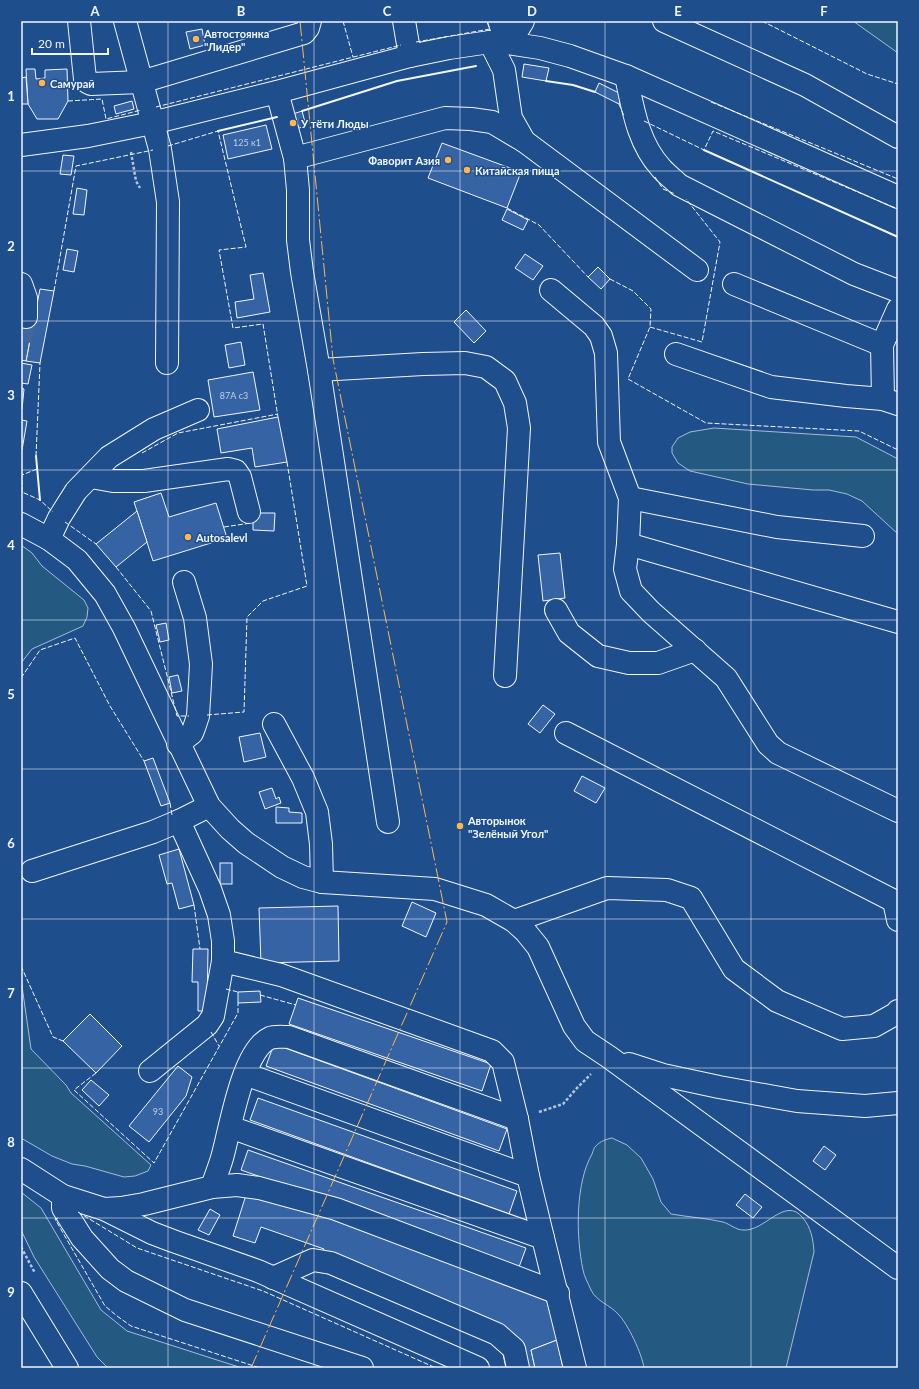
<svg xmlns="http://www.w3.org/2000/svg" width="919" height="1389" viewBox="0 0 919 1389" font-family="Lato,sans-serif">
	<style>
		.green { fill: #245a82; stroke: #a8bbd7 }
		.building { fill: #3563a3; stroke: #f2f6ff }
		.lines { fill: none; stroke-linecap: round; stroke-linejoin: round }
		.minor-tunnel { stroke: #3f679d; stroke-width: 22; stroke-dasharray: 22 11; stroke-linecap: butt }
		.minor-casing { stroke: #f2f6ff; stroke-width: 24 }
		.major-casing { stroke: #f2f6ff; stroke-width: 24 }
		.path { stroke: #b3c4dc; stroke-width: 2.5; stroke-dasharray: 3 2; stroke-linecap: butt }
		.minor { stroke: #1f4e8c; stroke-width: 22 }
		.major { stroke: #1f4e8c; stroke-width: 22 }
		.fence { stroke: #f2f6ff; stroke-width: 1; stroke-dasharray: 5 2; stroke-linecap: butt }
		.wall { stroke: #f2f6ff; stroke-width: 2 }
		.power { stroke: #ffb74d; stroke-width: 1; stroke-dasharray: 14 3 2 3; stroke-linecap: butt }
		.grid { fill: none; stroke: #f2f6ff; stroke-width: 1; stroke-opacity: 0.55 }
		.poi-dot { fill: #ffb74d; stroke: #1f4e8c; stroke-width: 1.5 }
		.labels { text-anchor: middle; dominant-baseline: central; stroke-width: 3; stroke-linejoin: round; paint-order: stroke }
		.number-label { font-size: 9px; fill: #c3d1e8 }
		.poi-label { font-size: 11px; font-weight: bold; fill: #f2f6ff; stroke: #1f4e8c; text-anchor: start }
		.neatline { fill: none; stroke: #f2f6ff; stroke-width: 1.5 }
		.grid-label { font-size: 13px; text-anchor: middle; font-weight: bold; fill: #f2f6ff }
	</style>
	<rect width="100%" height="100%" fill="#1f4e8c"/>
	<g class="green">
		<polygon points="853,21 898,21 898,53"/>
		<polygon points="714,428 856,437 898,459 898,534 862,501 847,494 829,490 813,490 748,484 690,471 678,463 672,453 672,447 678,438 690,432"/>
		<polygon points="21,545 32,553 42,566 84,600 88,608 87,617 83,626 32,649 21,663"/>
		<polygon points="21,979 31,1049 66,1085 71,1093 151,1165 148,1171 135,1176 124,1177 85,1166 72,1164 52,1156 21,1138"/>
		<path d="M612 1138 627 1145 641 1158 653 1179 661 1202 671 1214C688 1217 706 1218 723 1222 730 1224 736 1230 743 1230 765 1232 785 1195 803 1218 811 1228 813 1238 814 1252L786 1368H644C642 1354 628 1324 618 1314 610 1305 596 1301 591 1290 588 1283 584 1276 583 1270 576 1237 575 1184 592 1154 593 1151 594 1147 596 1146 600 1141 607 1139 612 1138Z"/>
		<polygon points="21,1192 41,1208 101,1310 127,1331 242,1368 108,1368 97,1357 34,1257 21,1230"/>
	</g>
	<g class="building">
		<polygon points="202,29 205,45 190,49 186,32"/>
		<polygon points="524,64 549,68 546,81 522,77"/>
		<polygon points="26,69 35,69 36,79 45,78 45,70 67,69 68,101 58,119 37,119 28,104"/>
		<polygon points="26,77 28,104 21,104 21,78"/>
		<polygon points="599,83 623,95 619,104 595,92"/>
		<polygon points="132,101 134,109 116,114 114,106"/>
		<polygon points="302,111 306,126 292,130 287,116"/>
		<polygon points="266,125 272,149 228,159 223,135"/>
		<polygon points="442,143 521,172 507,208 428,178"/>
		<polygon points="63,155 74,156 71,175 60,174"/>
		<polygon points="77,188 87,190 84,215 73,214"/>
		<polygon points="507,209 528,220 523,230 502,220"/>
		<polygon points="67,249 78,251 74,272 63,270"/>
		<polygon points="525,254 543,266 533,280 515,268"/>
		<polygon points="598,267 610,279 601,289 588,277"/>
		<polygon points="263,273 270,312 237,318 235,302 254,299 250,275"/>
		<polygon points="40,289 54,291 40,363 26,361"/>
		<polygon points="466,310 486,331 474,343 454,322"/>
		<polygon points="21,316 34,318 26,361 21,360"/>
		<polygon points="241,342 245,365 229,368 225,345"/>
		<polygon points="21,363 32,365 28,384 21,383"/>
		<polygon points="253,372 260,410 214,417 208,380"/>
		<polygon points="21,388 24,389 22,409 21,409"/>
		<polygon points="278,417 287,462 255,467 252,448 221,453 217,429"/>
		<polygon points="21,420 27,421 22,450 21,450"/>
		<polygon points="161,493 169,517 216,503 227,538 153,561 134,502"/>
		<polygon points="137,511 147,542 116,567 96,544"/>
		<polygon points="253,513 275,513 274,531 253,530"/>
		<polygon points="560,553 565,598 543,601 538,555"/>
		<polygon points="166,623 169,640 160,642 156,625"/>
		<polygon points="178,675 182,691 172,693 169,677"/>
		<polygon points="543,705 555,714 540,733 528,724"/>
		<polygon points="260,733 266,757 244,762 239,737"/>
		<polygon points="153,758 170,803 161,806 144,761"/>
		<polygon points="582,776 605,788 596,803 574,791"/>
		<polygon points="272,788 276,799 279,797 281,803 265,809 259,792"/>
		<polygon points="276,807 289,808 289,812 302,813 302,823 276,823"/>
		<polygon points="179,849 194,905 179,909 172,883 167,884 159,855"/>
		<rect x="220" y="863" width="12" height="21"/>
		<polygon points="412,902 436,913 426,937 402,926"/>
		<polygon points="338,906 339,961 261,963 259,908"/>
		<polygon points="193,949 208,949 207,1011 198,1011 198,982 192,982"/>
		<polygon points="260,991 261,1002 238,1003 238,992"/>
		<polygon points="298,998 491,1064 482,1091 289,1024"/>
		<polygon points="90,1014 122,1046 96,1073 63,1041"/>
		<polygon points="274,1044 507,1129 499,1151 266,1066"/>
		<polygon points="178,1066 192,1077 186,1096 149,1142 129,1126"/>
		<polygon points="91,1080 109,1095 99,1106 82,1090"/>
		<polygon points="258,1098 517,1191 509,1214 250,1120"/>
		<polygon points="824,1146 836,1155 825,1170 813,1161"/>
		<polygon points="248,1150 526,1248 519,1267 241,1170"/>
		<polygon points="745,1194 762,1207 753,1218 736,1205"/>
		<polygon points="246,1195 335,1219 546,1297 557,1340 531,1350 535,1368 506,1368 501,1345 316,1269 324,1249 261,1227 255,1243 233,1236"/>
		<polygon points="210,1209 220,1215 209,1235 198,1230"/>
		<polygon points="557,1340 563,1368 535,1368 531,1350"/>
	</g>
	<g class="lines">
		<polyline class="minor-tunnel" points="21,341 26,317"/>
		<defs>
			<g id="minor">
				<polyline points="79,21 85,79 87,82 91,84 141,82 304,33 308,28 310,21"/>
				<polyline points="125,21 160,149 168,202 167,363"/>
				<polyline points="404,21 410,56"/>
				<polyline points="499,21 507,43 514,36 523,21"/>
				<polyline points="664,21 805,85 898,137"/>
				<polyline points="490,42 504,70 511,118 524,141 697,270"/>
				<path d="M626 76C633 109 638 143 661 168 666 174 673 179 679 185L854 274 898 291"/>
				<polyline points="277,92 295,158"/>
				<polyline points="21,145 88,136 152,123 277,92 410,56 449,48 490,42 507,43 540,48 570,56 626,76 898,197"/>
				<polyline points="21,284 26,298 26,317"/>
				<polyline points="734,284 882,345"/>
				<polyline points="551,290 594,326 601,336 606,353 609,442 630,498 628,544 898,622"/>
				<polyline points="898,309 882,345 883,399 898,404"/>
				<polyline points="676,354 771,387 846,396 883,399"/>
				<polyline points="319,370 423,364 465,363 486,367 505,381 515,403 519,428 505,676"/>
				<polyline points="91,477 113,481 144,481 228,469 236,471 240,477 249,512"/>
				<polyline points="630,498 777,527 863,536"/>
				<polyline points="21,524 49,539 77,560 105,594 124,628 209,806 230,829 246,843 282,867 303,877 322,882 435,889 486,905 514,921 525,931 538,947 574,1026 585,1041 609,1057 898,1268"/>
				<polyline points="49,539 59,518 76,491 109,457 154,429 198,410"/>
				<polyline points="628,544 625,569 631,591 651,612 726,678 768,744 778,753 898,811"/>
				<polyline points="556,610 569,633 598,656 629,663 658,663 695,650"/>
				<polyline points="274,724 303,778 317,812 321,844 322,882"/>
				<polyline points="566,733 894,901 898,901"/>
				<polyline points="178,744 192,733 194,728 198,716 200,683 201,664 195,618 184,582"/>
				<polyline points="209,806 179,821 210,889 219,915 223,941 223,961 281,975 492,1051 503,1062 517,1119 528,1176 543,1238 575,1368"/>
				<polyline points="388,822 319,370 302,272 298,240 298,190 295,158 445,118 471,119 492,122 524,141"/>
				<polyline points="32,871 153,832 179,821"/>
				<polyline points="894,901 898,920"/>
				<polyline points="514,921 607,888 667,890 691,898 734,969 777,1001 842,1029 874,1026 897,1013 898,1011"/>
				<polyline points="629,1064 663,1075 719,1087 797,1101 865,1106 898,1103"/>
				<polyline points="150,1071 207,1025 213,1016 223,961"/>
				<polyline points="245,1074 528,1176"/>
				<polyline points="230,1127 543,1238"/>
				<polyline points="21,1169 63,1196 104,1209 152,1233 173,1241 258,1271 478,1368"/>
				<path d="M212 1187C215 1178 219 1168 222 1158 230 1131 242 1050 270 1038 275 1036 283 1037 289 1037L517 1119"/>
				<polyline points="63,1196 63,1208 82,1238 110,1269 126,1281 185,1310 362,1368"/>
				<polyline points="104,1209 121,1208 144,1204 212,1187 237,1185 259,1188 336,1209 558,1293"/>
				<polyline points="273,1278 313,1260 331,1263 497,1334 514,1349 518,1368"/>
			</g>
			<polyline id="major" points="21,1293 67,1368"/>
		</defs>
		<use href="#minor" class="minor-casing"/>
		<use href="#major" class="major-casing"/>
		<g class="path">
			<polyline points="131,152 136,181 140,188"/>
			<polyline points="539,1112 563,1104 577,1088 591,1074"/>
			<polyline points="21,1247 35,1273"/>
		</g>
		<use href="#minor" class="minor"/>
		<use href="#major" class="major"/>
		<g class="fence">
			<polyline points="343,21 353,57"/>
			<polyline points="762,21 867,74 898,84"/>
			<polyline points="416,42 490,29 487,21"/>
			<polyline points="68,101 102,99 106,119 141,110"/>
			<polyline points="711,102 898,179"/>
			<polyline points="619,104 624,116"/>
			<polyline points="156,107 401,45"/>
			<polyline points="644,121 704,150 713,131 898,209"/>
			<polyline points="168,146 218,131 246,247 219,250 233,328 263,324 278,417"/>
			<polyline points="655,177 663,189 675,194"/>
			<polyline points="507,208 539,225 588,277"/>
			<polyline points="610,279 633,291 651,309 650,327 628,379 706,423 859,431 898,450"/>
			<polyline points="54,291 76,166 153,150"/>
			<polyline points="650,327 702,342 720,242 686,199"/>
			<polyline points="142,453 178,433 278,414"/>
			<polyline points="36,456 40,363"/>
			<polyline points="37,469 22,475 22,492 40,500 53,512"/>
			<polyline points="65,522 96,544"/>
			<polyline points="224,527 251,523"/>
			<polyline points="116,567 151,611 177,716 189,716"/>
			<polyline points="21,678 40,650 75,638 110,706 144,761"/>
			<polyline points="207,715 244,712 247,617 263,601 307,586 287,462"/>
			<polyline points="170,803 172,815"/>
			<polyline points="194,905 200,949"/>
			<polyline points="21,966 53,1037 63,1041"/>
			<polyline points="226,989 238,992"/>
			<polyline points="260,995 296,1005"/>
			<polyline points="211,1032 219,1046"/>
			<polyline points="96,1073 74,1090 154,1163 238,1013 238,1003"/>
			<polyline points="78,1212 137,1248 263,1291 436,1368"/>
			<polyline points="58,1218 55,1219 105,1306 117,1316 131,1326 260,1368"/>
		</g>
		<g class="wall">
			<polyline points="546,81 573,85 595,92"/>
			<polyline points="302,111 397,81 476,66"/>
			<polyline points="218,131 277,117"/>
			<polyline points="704,150 898,237"/>
			<polyline points="36,456 40,500"/>
		</g>
		<polyline class="power" points="251,1368 447,922 333,359 300,21"/>
	</g>
	<path class="grid" d="M168 21V1368M314 21V1368M460 21V1368M605 21V1368M751 21V1368M21 171H898M21 321H898M21 470H898M21 620H898M21 769H898M21 919H898M21 1068H898M21 1218H898"/>
	<g class="poi-dot">
		<circle cx="196" cy="39" r="4"/>
		<circle cx="42" cy="83" r="4"/>
		<circle cx="293" cy="123" r="4"/>
		<circle cx="448" cy="160" r="4"/>
		<circle cx="467" cy="170" r="4"/>
		<circle cx="188" cy="537" r="4"/>
		<circle cx="460" cy="826" r="4"/>
	</g>
	<g class="labels">
		<g class="number-label">
			<text x="247" y="142">125 к1</text>
			<text x="234" y="395">87А с3</text>
			<text x="158" y="1111">93</text>
		</g>
		<g class="poi-label">
			<text x="204" y="33">Автостоянка<tspan x="204" dy="13">"Лидер"</tspan></text>
			<text x="50" y="83">Самурай</text>
			<text x="301" y="123">У тёти Люды</text>
			<text x="440" y="160" text-anchor="end">Фаворит Азия</text>
			<text x="475" y="170">Китайская пища</text>
			<text x="196" y="537">Autosalevl</text>
			<text x="468" y="820">Авторынок<tspan x="468" dy="13">"Зелёный Угол"</tspan></text>
		</g>
	</g>
	<rect width="919" height="1389" fill="none" stroke="#1f4e8c" stroke-width="44"/>
	<path d="M32 48v6h76v-6" fill="none" stroke="#f2f6ff" stroke-width="2"/>
	<text x="38" y="48" font-size="12" fill="#f2f6ff" stroke="#1f4e8c" stroke-width="3" paint-order="stroke">20 m</text>
	<rect x="22" y="22" width="875" height="1345" class="neatline"/>
	<g class="grid-label">
		<text x="95" y="16">A</text>
		<text x="241" y="16">B</text>
		<text x="387" y="16">C</text>
		<text x="532" y="16">D</text>
		<text x="678" y="16">E</text>
		<text x="824" y="16">F</text>
		<text x="11" y="101">1</text>
		<text x="11" y="251">2</text>
		<text x="11" y="400">3</text>
		<text x="11" y="550">4</text>
		<text x="11" y="699">5</text>
		<text x="11" y="848">6</text>
		<text x="11" y="998">7</text>
		<text x="11" y="1147">8</text>
		<text x="11" y="1297">9</text>
	</g>
</svg>
